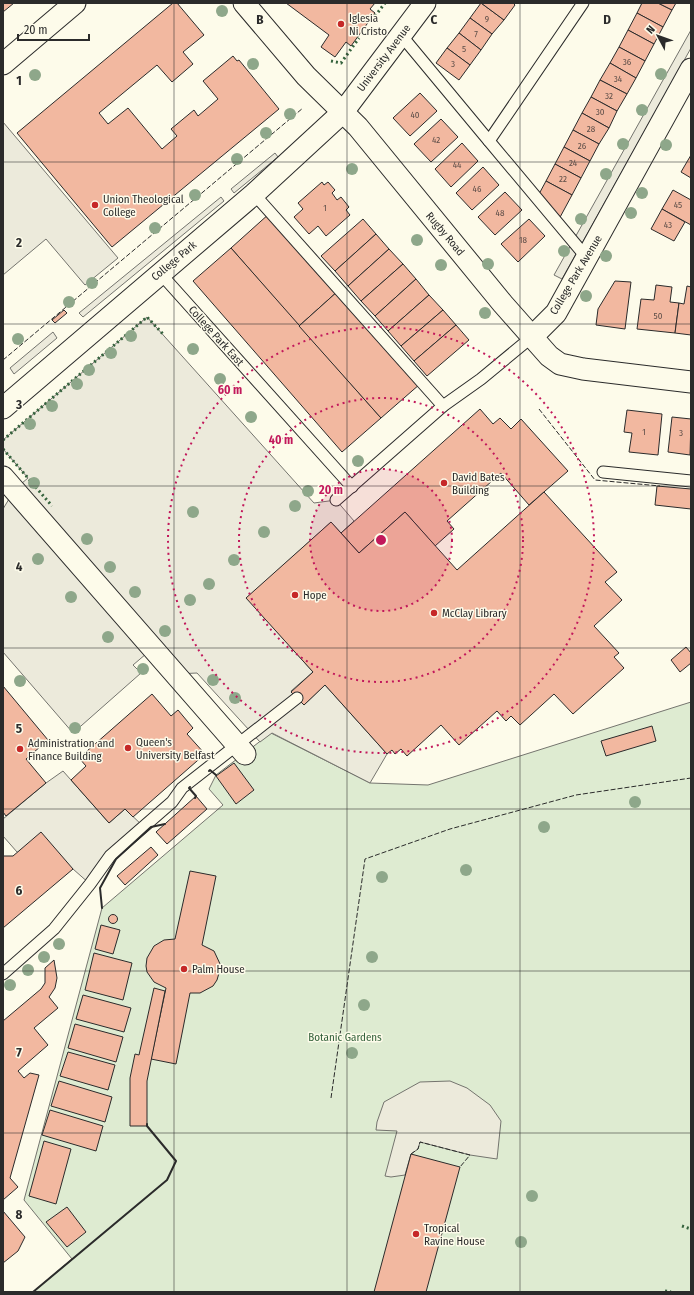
<svg xmlns="http://www.w3.org/2000/svg" width="694" height="1295" viewBox="0 0 694 1295" font-family="'Fira Sans Condensed',sans-serif">
	<style>
		.green { fill: #deebd1; stroke: #74746e }
		.parking { fill: #eceadb; stroke: #74746e }
		.building { fill: #f2b8a0; stroke: #2b2b2b }
		.lines { fill: none; stroke-linecap: round; stroke-linejoin: round }
		.lane-casing { stroke: #2b2b2b; stroke-width: 13 }
		.street-casing { stroke: #2b2b2b; stroke-width: 23 }
		.lane { stroke: #fdfbea; stroke-width: 11 }
		.street { stroke: #fdfbea; stroke-width: 21 }
		.hedge { stroke: #34623c; stroke-width: 3; stroke-dasharray: 2 3; stroke-linecap: butt }
		.fence { stroke: #2b2b2b; stroke-width: 1; stroke-dasharray: 5 2; stroke-linecap: butt }
		.wall { stroke: #2b2b2b; stroke-width: 2 }
		.tree { fill: #8ea78a }
		.grid { fill: none; stroke: #2b2b2b; stroke-width: 1; stroke-opacity: 0.55 }
		.ring { fill: none; stroke: #c2185b; stroke-width: 2; stroke-dasharray: 2 4 }
		.poi-dot { fill: #c62828; stroke: #fdfbea; stroke-width: 1.5 }
		.labels { text-anchor: middle; dominant-baseline: central; stroke-width: 3; stroke-linejoin: round; paint-order: stroke }
		.number-label { font-size: 9px; fill: #5d4e48 }
		.poi-label { font-size: 11px; fill: #2b2b2b; stroke: #fdfbea; text-anchor: start }
		.street-label { font-size: 11px; fill: #2b2b2b; stroke: #fdfbea }
		.park-label { font-size: 11px; fill: #34623c; stroke: #fdfbea }
		.grid-label { font-size: 13px; text-anchor: middle; font-weight: bold; fill: #2b2b2b; stroke: #fdfbea; stroke-width: 3; stroke-linejoin: round; paint-order: stroke }
		.centre { fill: #c2185b; stroke: #fdfbea; stroke-width: 2 }
		.ring-label { font-size: 12px; text-anchor: middle; font-weight: bold; fill: #c2185b; stroke: #fdfbea; stroke-width: 3; stroke-linejoin: round; paint-order: stroke }
	</style>
	<rect width="100%" height="100%" fill="#fdfbea"/>
	<polygon class="green" points="691,702 691,1292 33,1292 72,1259 24,1200 102,908 223,805 209,789 216,775 271,733 370,783 428,785"/>
	<g class="parking">
		<polygon points="691,30 691,48 562,279 554,275"/>
		<polygon points="3,122 118,258 85,285 46,239 3,275"/>
		<polygon points="275,153 278,157 234,193 231,189"/>
		<polygon points="221,197 224,201 83,317 79,313"/>
		<polygon points="147,317 314,503 336,500 354,521 341,533 331,522 247,598 313,672 291,691 297,698 304,705 325,685 387,754 370,783 272,733 260,742 197,673 176,674 153,648 133,665 141,673 73,733 3,652 3,509 15,489 28,478 3,449 3,440"/>
		<polygon points="53,332 57,338 14,374 10,368"/>
		<polygon points="63,771 109,823 125,809 143,826 90,884 73,869 17,852 3,836 3,819 46,783"/>
		<polygon points="450,1081 467,1088 490,1105 501,1121 497,1159 470,1155 420,1142 418,1149 411,1154 405,1175 391,1177 385,1176 397,1131 376,1130 377,1122 384,1102 420,1082"/>
	</g>
	<g class="building">
		<polygon points="3,3 14,3 3,12"/>
		<polygon points="173,3 177,3 204,35 183,52 193,64 172,82 157,65 99,113 108,124 128,108 162,149 177,136 171,129 194,110 198,116 218,99 203,81 233,56 237,61 239,60 279,109 112,247 17,133"/>
		<polygon points="286,3 375,3 370,9 375,13 351,46 346,42 335,57 321,47 329,35"/>
		<polygon points="481,3 504,20 492,34 470,18"/>
		<polygon points="481,3 513,3 515,5 504,20"/>
		<polygon points="642,3 658,3 672,10 663,27 637,13"/>
		<polygon points="658,3 676,3 672,10"/>
		<polygon points="637,13 663,27 654,44 628,30"/>
		<polygon points="470,18 492,34 481,50 459,33"/>
		<polygon points="628,30 654,44 645,61 619,47"/>
		<polygon points="459,33 481,50 470,65 447,48"/>
		<polygon points="619,47 645,61 636,78 610,63"/>
		<polygon points="447,48 470,65 459,80 436,63"/>
		<polygon points="610,63 636,78 627,94 600,80"/>
		<polygon points="600,80 627,94 617,111 591,97"/>
		<polygon points="420,93 437,111 410,136 393,118"/>
		<polygon points="591,97 617,111 609,128 582,113"/>
		<polygon points="582,113 609,128 599,144 573,130"/>
		<polygon points="441,119 458,137 431,162 414,144"/>
		<polygon points="573,130 599,144 590,161 564,147"/>
		<polygon points="462,143 478,161 451,187 435,169"/>
		<polygon points="564,147 590,161 581,178 555,164"/>
		<polygon points="691,155 691,178 681,172"/>
		<polygon points="555,164 581,178 572,195 546,181"/>
		<polygon points="483,167 499,185 472,210 456,193"/>
		<polygon points="546,181 572,195 558,221 539,194"/>
		<polygon points="322,182 324,185 328,182 335,190 332,193 337,200 341,197 349,207 346,210 350,215 326,236 318,226 309,234 294,217 303,209 298,203"/>
		<polygon points="673,190 691,200 691,225 662,209"/>
		<polygon points="505,192 522,210 495,235 478,217"/>
		<polygon points="662,209 685,222 674,241 651,229"/>
		<polygon points="270,213 338,291 299,326 231,248"/>
		<polygon points="363,219 376,234 335,271 321,256"/>
		<polygon points="529,219 545,236 518,262 501,244"/>
		<polygon points="376,234 389,249 348,286 335,271"/>
		<polygon points="231,248 381,418 342,452 193,281"/>
		<polygon points="389,249 403,264 361,301 348,286"/>
		<polygon points="403,264 416,279 375,316 361,301"/>
		<polygon points="416,279 429,295 388,331 375,316"/>
		<polygon points="615,281 631,282 625,329 596,325 598,309"/>
		<polygon points="656,285 672,287 670,302 679,303 675,333 637,329 641,299 654,300"/>
		<polygon points="687,286 691,287 691,335 675,333 679,303 684,304"/>
		<polygon points="338,291 420,384 381,418 299,326"/>
		<polygon points="429,295 443,310 401,346 388,331"/>
		<polygon points="64,310 67,313 55,323 52,320"/>
		<polygon points="443,310 456,325 414,361 401,346"/>
		<polygon points="456,325 469,340 427,376 414,361"/>
		<polygon points="480,409 493,424 500,418 511,429 521,419 568,471 529,505 501,473 447,521 454,529 435,546 405,512 359,553 341,533"/>
		<polygon points="627,410 662,414 658,455 629,452 632,433 624,432"/>
		<polygon points="672,417 691,419 690,455 668,452"/>
		<polygon points="657,486 691,489 691,509 655,505"/>
		<polygon points="544,492 617,572 605,582 622,600 594,626 619,653 614,657 624,668 573,714 554,694 520,725 511,716 506,721 497,711 459,745 441,725 407,756 401,749 395,754 392,750 387,754 325,685 304,705 291,692 313,672 246,598 331,522 359,553 405,512 457,570"/>
		<polygon points="686,647 691,653 691,663 680,672 671,660"/>
		<polygon points="3,686 48,740 26,759 46,783 6,816 3,812"/>
		<polygon points="152,694 171,716 178,710 193,728 187,734 205,754 133,817 125,809 109,823 71,780 86,766 79,758"/>
		<polygon points="652,726 656,741 606,756 601,741"/>
		<polygon points="234,763 254,790 236,804 216,776"/>
		<polygon points="196,796 207,809 167,844 156,832"/>
		<polygon points="41,832 73,869 3,928 3,856 13,856"/>
		<polygon points="151,847 158,855 125,885 117,876"/>
		<polygon points="190,871 216,876 202,945 214,951 221,966 217,980 213,986 200,993 190,993 176,1064 151,1059 166,988 154,982 147,972 146,966 147,958 154,946 164,940 175,939"/>
		<circle cx="113" cy="919" r="4.5"/>
		<polygon points="101,925 120,930 113,954 95,949"/>
		<polygon points="94,953 132,963 123,1000 85,990"/>
		<polygon points="54,960 57,978 55,988 49,997 58,1008 34,1028 48,1045 18,1071 24,1078 30,1073 39,1075 10,1178 18,1187 3,1200 3,1021 41,989 45,983 45,968"/>
		<polygon points="154,988 165,991 147,1081 147,1126 130,1126 130,1078 135,1054 139,1055"/>
		<polygon points="83,995 131,1008 124,1032 76,1019"/>
		<polygon points="75,1024 123,1037 116,1062 68,1048"/>
		<polygon points="68,1052 115,1065 108,1090 60,1076"/>
		<polygon points="59,1081 112,1097 105,1122 51,1106"/>
		<polygon points="50,1110 103,1126 96,1151 42,1135"/>
		<polygon points="44,1141 71,1149 56,1204 29,1196"/>
		<polygon points="411,1154 460,1167 426,1292 374,1292"/>
		<polygon points="67,1207 86,1232 67,1247 46,1222"/>
		<polygon points="3,1211 25,1237 18,1251 3,1263"/>
	</g>
	<g class="lines">
		<defs>
			<g id="lane">
				<polyline points="401,35 489,141 583,3"/>
				<polyline points="489,141 587,258"/>
				<polyline points="254,194 443,406"/>
				<polyline points="160,273 352,487"/>
				<polyline points="603,472 691,481"/>
				<polyline points="336,500 443,406 481,379 533,336"/>
				<polyline points="3,974 54,929 90,884 110,856 172,802 182,788 297,698"/>
			</g>
			<g id="street">
				<polyline points="244,3 306,76 358,127 503,304 549,356 560,364 583,369 691,382"/>
				<polyline points="3,64 75,3"/>
				<polyline points="533,336 556,313 691,69"/>
				<polyline points="3,408 254,194 343,112 425,3"/>
				<polyline points="3,477 245,754"/>
			</g>
		</defs>
		<use href="#lane" class="lane-casing"/>
		<use href="#street" class="street-casing"/>
		<use href="#lane" class="lane"/>
		<use href="#street" class="street"/>
		<g class="hedge">
			<polyline points="372,20 385,3"/>
			<polyline points="331,61 341,63 359,38"/>
			<polyline points="3,440 147,317 163,334"/>
			<polyline points="3,449 52,506"/>
			<polyline points="682,1226 691,1229"/>
			<polyline points="665,1291 671,1292"/>
		</g>
		<g class="fence">
			<polyline points="3,360 303,108"/>
			<polyline points="539,409 595,480 660,486"/>
			<polyline points="331,1098 365,859 450,829 576,795 691,778"/>
			<polyline points="411,1154 418,1149 420,1142 470,1155 460,1167"/>
		</g>
		<g class="wall">
			<polyline points="209,771 210,770 216,775"/>
			<polyline points="190,787 189,788 196,796 195,798"/>
			<polyline points="102,908 100,888 116,859 151,827 165,824"/>
			<polyline points="33,1292 167,1180 176,1161 147,1126 147,1124"/>
		</g>
	</g>
	<g class="tree">
		<circle cx="222" cy="11" r="6"/>
		<circle cx="253" cy="64" r="6"/>
		<circle cx="661" cy="74" r="6"/>
		<circle cx="35" cy="75" r="6"/>
		<circle cx="642" cy="110" r="6"/>
		<circle cx="290" cy="114" r="6"/>
		<circle cx="266" cy="133" r="6"/>
		<circle cx="623" cy="144" r="6"/>
		<circle cx="666" cy="145" r="6"/>
		<circle cx="237" cy="159" r="6"/>
		<circle cx="352" cy="169" r="6"/>
		<circle cx="606" cy="174" r="6"/>
		<circle cx="642" cy="193" r="6"/>
		<circle cx="195" cy="195" r="6"/>
		<circle cx="631" cy="213" r="6"/>
		<circle cx="581" cy="219" r="6"/>
		<circle cx="155" cy="228" r="6"/>
		<circle cx="417" cy="240" r="6"/>
		<circle cx="564" cy="251" r="6"/>
		<circle cx="606" cy="256" r="6"/>
		<circle cx="488" cy="264" r="6"/>
		<circle cx="441" cy="265" r="6"/>
		<circle cx="92" cy="283" r="6"/>
		<circle cx="586" cy="296" r="6"/>
		<circle cx="69" cy="302" r="6"/>
		<circle cx="485" cy="313" r="6"/>
		<circle cx="131" cy="336" r="6"/>
		<circle cx="18" cy="339" r="6"/>
		<circle cx="193" cy="349" r="6"/>
		<circle cx="111" cy="353" r="6"/>
		<circle cx="89" cy="370" r="6"/>
		<circle cx="220" cy="379" r="6"/>
		<circle cx="77" cy="384" r="6"/>
		<circle cx="52" cy="406" r="6"/>
		<circle cx="251" cy="417" r="6"/>
		<circle cx="30" cy="424" r="6"/>
		<circle cx="358" cy="461" r="6"/>
		<circle cx="34" cy="483" r="6"/>
		<circle cx="308" cy="491" r="6"/>
		<circle cx="295" cy="506" r="6"/>
		<circle cx="193" cy="512" r="6"/>
		<circle cx="264" cy="532" r="6"/>
		<circle cx="87" cy="539" r="6"/>
		<circle cx="38" cy="559" r="6"/>
		<circle cx="234" cy="560" r="6"/>
		<circle cx="110" cy="567" r="6"/>
		<circle cx="209" cy="584" r="6"/>
		<circle cx="135" cy="592" r="6"/>
		<circle cx="71" cy="597" r="6"/>
		<circle cx="190" cy="600" r="6"/>
		<circle cx="165" cy="631" r="6"/>
		<circle cx="108" cy="637" r="6"/>
		<circle cx="143" cy="669" r="6"/>
		<circle cx="213" cy="680" r="6"/>
		<circle cx="20" cy="681" r="6"/>
		<circle cx="235" cy="698" r="6"/>
		<circle cx="75" cy="728" r="6"/>
		<circle cx="635" cy="802" r="6"/>
		<circle cx="544" cy="827" r="6"/>
		<circle cx="466" cy="870" r="6"/>
		<circle cx="382" cy="877" r="6"/>
		<circle cx="59" cy="944" r="6"/>
		<circle cx="44" cy="957" r="6"/>
		<circle cx="372" cy="957" r="6"/>
		<circle cx="28" cy="970" r="6"/>
		<circle cx="10" cy="985" r="6"/>
		<circle cx="364" cy="1005" r="6"/>
		<circle cx="352" cy="1053" r="6"/>
		<circle cx="532" cy="1196" r="6"/>
		<circle cx="521" cy="1242" r="6"/>
	</g>
	<path class="grid" d="M174 3V1292M347 3V1292M520 3V1292M3 162H691M3 324H691M3 486H691M3 648H691M3 809H691M3 971H691M3 1133H691"/>
	<circle cx="381" cy="540" r="71" fill="#c2185b" fill-opacity=".12"/>
	<g class="ring">
		<circle cx="381" cy="540" r="71"/>
		<circle cx="381" cy="540" r="142"/>
		<circle cx="381" cy="540" r="213"/>
	</g>
	<g class="poi-dot">
		<circle cx="341" cy="24" r="4"/>
		<circle cx="95" cy="205" r="4"/>
		<circle cx="444" cy="483" r="4"/>
		<circle cx="295" cy="595" r="4"/>
		<circle cx="434" cy="613" r="4"/>
		<circle cx="128" cy="748" r="4"/>
		<circle cx="20" cy="749" r="4"/>
		<circle cx="184" cy="969" r="4"/>
		<circle cx="416" cy="1234" r="4"/>
	</g>
	<g class="labels">
		<g class="number-label">
			<text x="487" y="19">9</text>
			<text x="476" y="34">7</text>
			<text x="464" y="49">5</text>
			<text x="627" y="62">36</text>
			<text x="453" y="64">3</text>
			<text x="618" y="79">34</text>
			<text x="609" y="96">32</text>
			<text x="600" y="112">30</text>
			<text x="415" y="115">40</text>
			<text x="591" y="129">28</text>
			<text x="436" y="140">42</text>
			<text x="582" y="146">26</text>
			<text x="573" y="163">24</text>
			<text x="457" y="165">44</text>
			<text x="563" y="179">22</text>
			<text x="477" y="189">46</text>
			<text x="678" y="205">45</text>
			<text x="325" y="208">1</text>
			<text x="500" y="213">48</text>
			<text x="668" y="225">43</text>
			<text x="523" y="240">18</text>
			<text x="658" y="316">50</text>
			<text x="644" y="432">1</text>
			<text x="681" y="433">3</text>
		</g>
		<g class="poi-label">
			<text x="349" y="18">Iglesia<tspan x="349" dy="13">Ni Cristo</tspan></text>
			<text x="103" y="199">Union Theological<tspan x="103" dy="13">College</tspan></text>
			<text x="452" y="477">David Bates<tspan x="452" dy="13">Building</tspan></text>
			<text x="303" y="595">Hope</text>
			<text x="442" y="613">McClay Library</text>
			<text x="136" y="742">Queen's<tspan x="136" dy="13">University Belfast</tspan></text>
			<text x="28" y="743">Administration and<tspan x="28" dy="13">Finance Building</tspan></text>
			<text x="192" y="969">Palm House</text>
			<text x="424" y="1228">Tropical<tspan x="424" dy="13">Ravine House</tspan></text>
		</g>
		<g class="street-label">
			<text transform="translate(384 58) rotate(-53)">University Avenue</text>
			<text transform="translate(445 234) rotate(50)">Rugby Road</text>
			<text transform="translate(174 261) rotate(-40)">College Park</text>
			<text transform="translate(576 275) rotate(-59)">College Park Avenue</text>
			<text transform="translate(216 336) rotate(48)">College Park East</text>
		</g>
		<g class="park-label">
			<text x="345" y="1037">Botanic Gardens</text>
		</g>
	</g>
	<g class="grid-label">
		<text x="260" y="24">B</text>
		<text x="434" y="24">C</text>
		<text x="607" y="24">D</text>
		<text x="19" y="85">1</text>
		<text x="19" y="247">2</text>
		<text x="19" y="409">3</text>
		<text x="19" y="571">4</text>
		<text x="19" y="733">5</text>
		<text x="19" y="895">6</text>
		<text x="19" y="1057">7</text>
		<text x="19" y="1219">8</text>
	</g>
	<circle cx="381" cy="540" r="6" class="centre"/>
	<g class="ring-label">
		<text x="230" y="394">60 m</text>
		<text x="281" y="444">40 m</text>
		<text x="331" y="494">20 m</text>
	</g>
	<rect width="694" height="1295" fill="none" stroke="#2b2b2b" stroke-width="8"/>
	<g transform="translate(658 36) rotate(311)" stroke="#fdfbea" stroke-width="3" paint-order="stroke">
	<path d="M0-3L7 15L0 10L-7 15Z" fill="#2b2b2b"/>
	<text y="-6" font-size="11" font-weight="bold" text-anchor="middle" fill="#2b2b2b">N</text>
	</g>
	<path d="M18 34v6h71v-6" fill="none" stroke="#2b2b2b" stroke-width="2"/>
	<text x="24" y="34" font-size="12" fill="#2b2b2b" stroke="#fdfbea" stroke-width="3" paint-order="stroke">20 m</text>
</svg>
